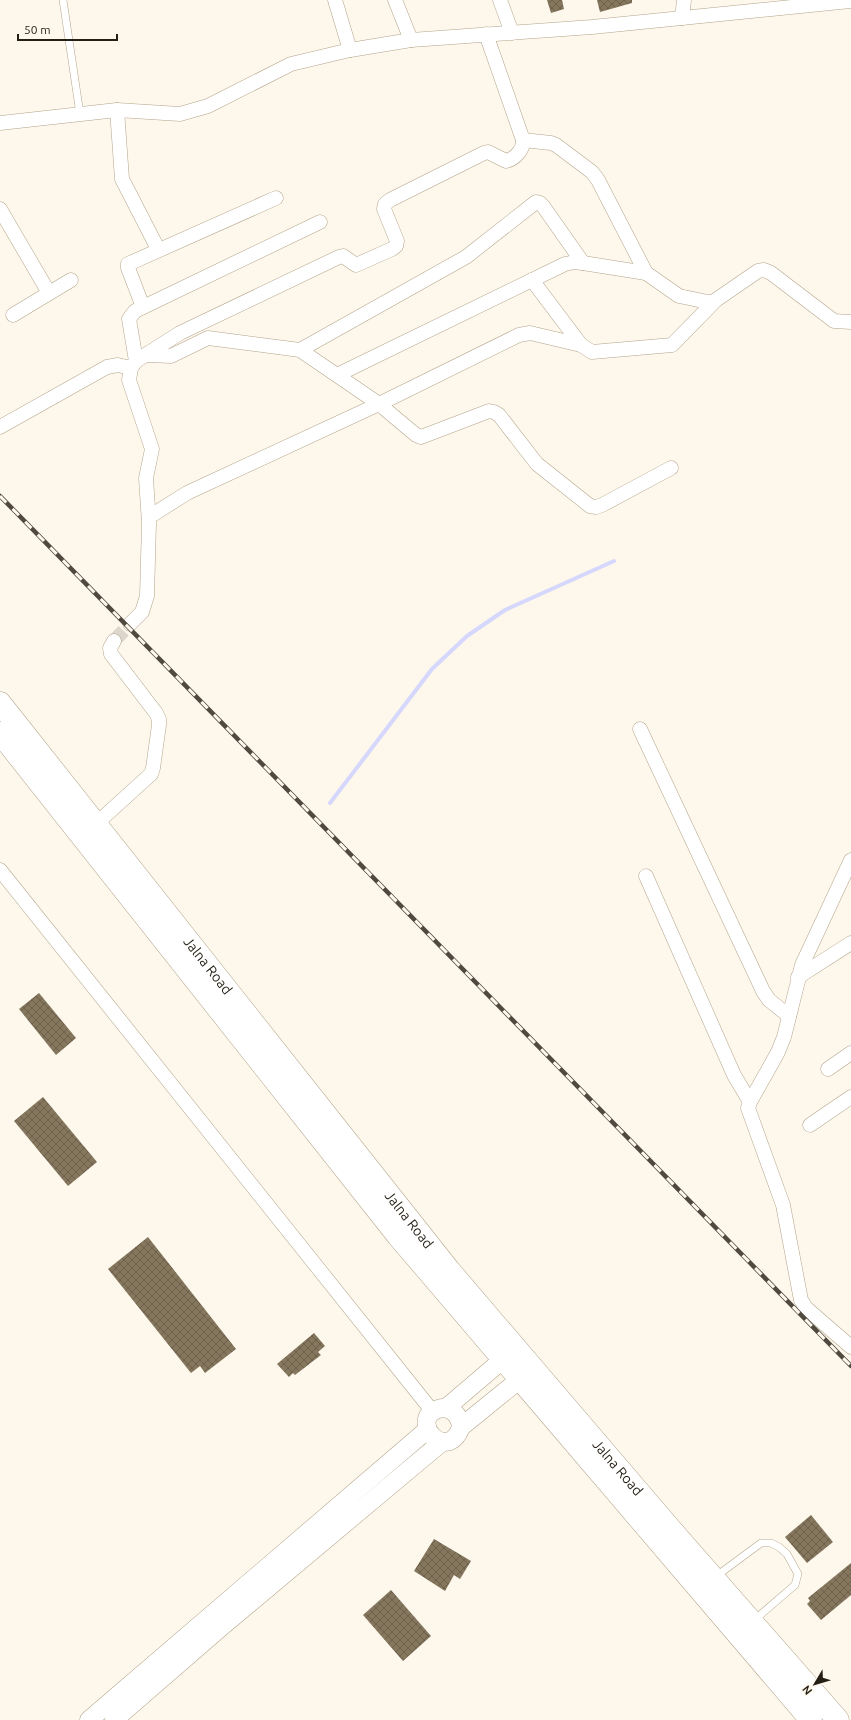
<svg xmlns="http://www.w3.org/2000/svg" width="851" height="1720" viewBox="0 0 851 1720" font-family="Ubuntu,sans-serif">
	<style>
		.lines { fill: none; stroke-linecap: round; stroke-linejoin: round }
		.stream { stroke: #d6d7fd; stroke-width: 4 }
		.building { fill: url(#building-cross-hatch) }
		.minor-tunnel { stroke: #dcd6cc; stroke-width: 14; stroke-dasharray: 14 7; stroke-linecap: butt }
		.service-casing { stroke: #b3a489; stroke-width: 8 }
		.minor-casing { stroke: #b3a489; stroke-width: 15 }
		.tertiary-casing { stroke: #b3a489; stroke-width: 19 }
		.trunk-casing { stroke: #b3a489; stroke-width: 23 }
		.service { stroke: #fff; stroke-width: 7 }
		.minor { stroke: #fff; stroke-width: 14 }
		.tertiary { stroke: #fff; stroke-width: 18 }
		.trunk { stroke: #fff; stroke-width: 22 }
		.rail-casing { stroke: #4f493f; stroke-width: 4.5 }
		.rail { stroke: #fdf7ec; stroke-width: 3; stroke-dasharray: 9; stroke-linecap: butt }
		.labels { text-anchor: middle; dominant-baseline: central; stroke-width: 4; stroke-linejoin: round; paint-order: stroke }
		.street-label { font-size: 14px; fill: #241e14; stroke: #fdf7ec }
	</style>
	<defs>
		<pattern id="building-cross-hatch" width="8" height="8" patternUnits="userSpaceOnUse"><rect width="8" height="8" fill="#85775e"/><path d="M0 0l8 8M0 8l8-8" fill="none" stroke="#6d614c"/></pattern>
	</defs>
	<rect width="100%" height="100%" fill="#fdf7ec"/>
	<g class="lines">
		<polyline class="stream" points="330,803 432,669 467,636 505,610 614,561"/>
	</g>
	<g class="building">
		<polygon points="547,0 562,0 564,9 551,13"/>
		<polygon points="597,0 632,0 632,3 600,12"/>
		<polygon points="39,993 76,1038 56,1055 19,1009"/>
		<polygon points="43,1097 97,1162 68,1186 14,1121"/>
		<polygon points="148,1237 236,1349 205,1373 200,1366 191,1373 108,1269"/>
		<polygon points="314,1333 325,1346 318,1352 321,1355 295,1375 293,1373 289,1377 277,1364"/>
		<polygon points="811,1515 833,1542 807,1563 785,1537"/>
		<polygon points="434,1539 471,1561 460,1579 454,1575 445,1591 414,1571"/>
		<polygon points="851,1563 851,1595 821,1620 807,1604 810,1601 808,1598"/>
		<polygon points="391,1590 431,1636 403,1661 363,1615"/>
	</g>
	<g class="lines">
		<polyline class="minor-tunnel" points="114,641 130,624"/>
		<defs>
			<g id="service">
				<polyline points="63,0 80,114"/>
				<polyline points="715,1577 761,1543 771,1543 779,1547 787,1554 798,1574 795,1585 753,1621"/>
			</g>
			<g id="minor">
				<polyline points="335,0 350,50"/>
				<polyline points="395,0 411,40"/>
				<polyline points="500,0 512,33"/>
				<polyline points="682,18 684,0"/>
				<polyline points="117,110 122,179 158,249"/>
				<polyline points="0,123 117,110 180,114 208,106 291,64 350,50 411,40 592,27 851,1"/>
				<polyline points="523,140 551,143 556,145 592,172 598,180 646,273 679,296 708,302 713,302 758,271 764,270 771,273 834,321 851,322"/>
				<polyline points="0,209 49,293"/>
				<polyline points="532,280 581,345 592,352 672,345 715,301"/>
				<polyline points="143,307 128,268 128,264 276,198"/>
				<polyline points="13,315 71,280"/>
				<polyline points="300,350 466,257 536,202 540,203 543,206 583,263"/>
				<polyline points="146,355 171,356 208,338 300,350 379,404 416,435 421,437 489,411 494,412 499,415 537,464 590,506 596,507 602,505 671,468"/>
				<polyline points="136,361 129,319 135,311 320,222"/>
				<polyline points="337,375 565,264 575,262 583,263 646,273"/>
				<polyline points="0,427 107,367 118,365 131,368"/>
				<polyline points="149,517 187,493 379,404 519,335 530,333 581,345"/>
				<path d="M130 624 142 612 147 596 149 523 146 478 152 449 129 380 131 368 136 361 180 333 339 257 343 256 356 265 392 249 396 246 397 241 384 209 385 204 390 200 484 153 488 152 506 161C515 159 524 149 523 140L486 34"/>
				<polyline points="640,729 763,991 769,1000 789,1016"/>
				<polyline points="96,824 151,774 153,768 159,725 159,719 156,713 111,654 110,648 114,641"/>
				<polyline points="851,860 802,965 784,1037 778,1052 750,1102 748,1108 783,1205 801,1300 806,1308 851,1347"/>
				<polyline points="0,870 433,1412"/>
				<polyline points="646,876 734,1075 750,1102"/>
				<polyline points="798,977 851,943"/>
				<polyline points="828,1069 851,1053"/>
				<polyline points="810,1125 851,1097"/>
			</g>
			<g id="tertiary">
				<polyline points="446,1408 514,1350"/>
				<path d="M461 1427C460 1416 451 1405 438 1409 407 1420 447 1465 461 1427L530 1371"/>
				<polyline points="89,1720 427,1430"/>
				<polyline points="114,1720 220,1628 442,1442"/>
			</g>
			<g id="trunk">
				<path id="s1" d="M0 703 449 1270 667 1525 838 1720"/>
				<polyline points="0,733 398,1236 811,1720"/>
			</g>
		</defs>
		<use href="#service" class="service-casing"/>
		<use href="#minor" class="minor-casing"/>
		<use href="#tertiary" class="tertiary-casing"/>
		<use href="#trunk" class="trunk-casing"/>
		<use href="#service" class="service"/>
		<use href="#minor" class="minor"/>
		<use href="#tertiary" class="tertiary"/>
		<use href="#trunk" class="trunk"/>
		<defs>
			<polyline id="rail" points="0,496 851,1366"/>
		</defs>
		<use href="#rail" class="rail-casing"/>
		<use href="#rail" class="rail"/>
	</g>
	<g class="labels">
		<g class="street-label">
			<text stroke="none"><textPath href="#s1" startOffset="335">Jalna Road</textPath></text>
			<text stroke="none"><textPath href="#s1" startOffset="659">Jalna Road</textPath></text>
			<text stroke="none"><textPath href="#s1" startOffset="983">Jalna Road</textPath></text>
		</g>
	</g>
	<g transform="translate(815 1684) rotate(232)" stroke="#fdf7ec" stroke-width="3" paint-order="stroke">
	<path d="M0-3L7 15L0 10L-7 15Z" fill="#241e14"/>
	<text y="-6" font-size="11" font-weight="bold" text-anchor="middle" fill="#241e14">N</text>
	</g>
	<path d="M18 34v6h99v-6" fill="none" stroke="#241e14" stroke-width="2"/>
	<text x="24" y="34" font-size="12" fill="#241e14" stroke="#fdf7ec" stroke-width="3" paint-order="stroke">50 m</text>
</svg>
